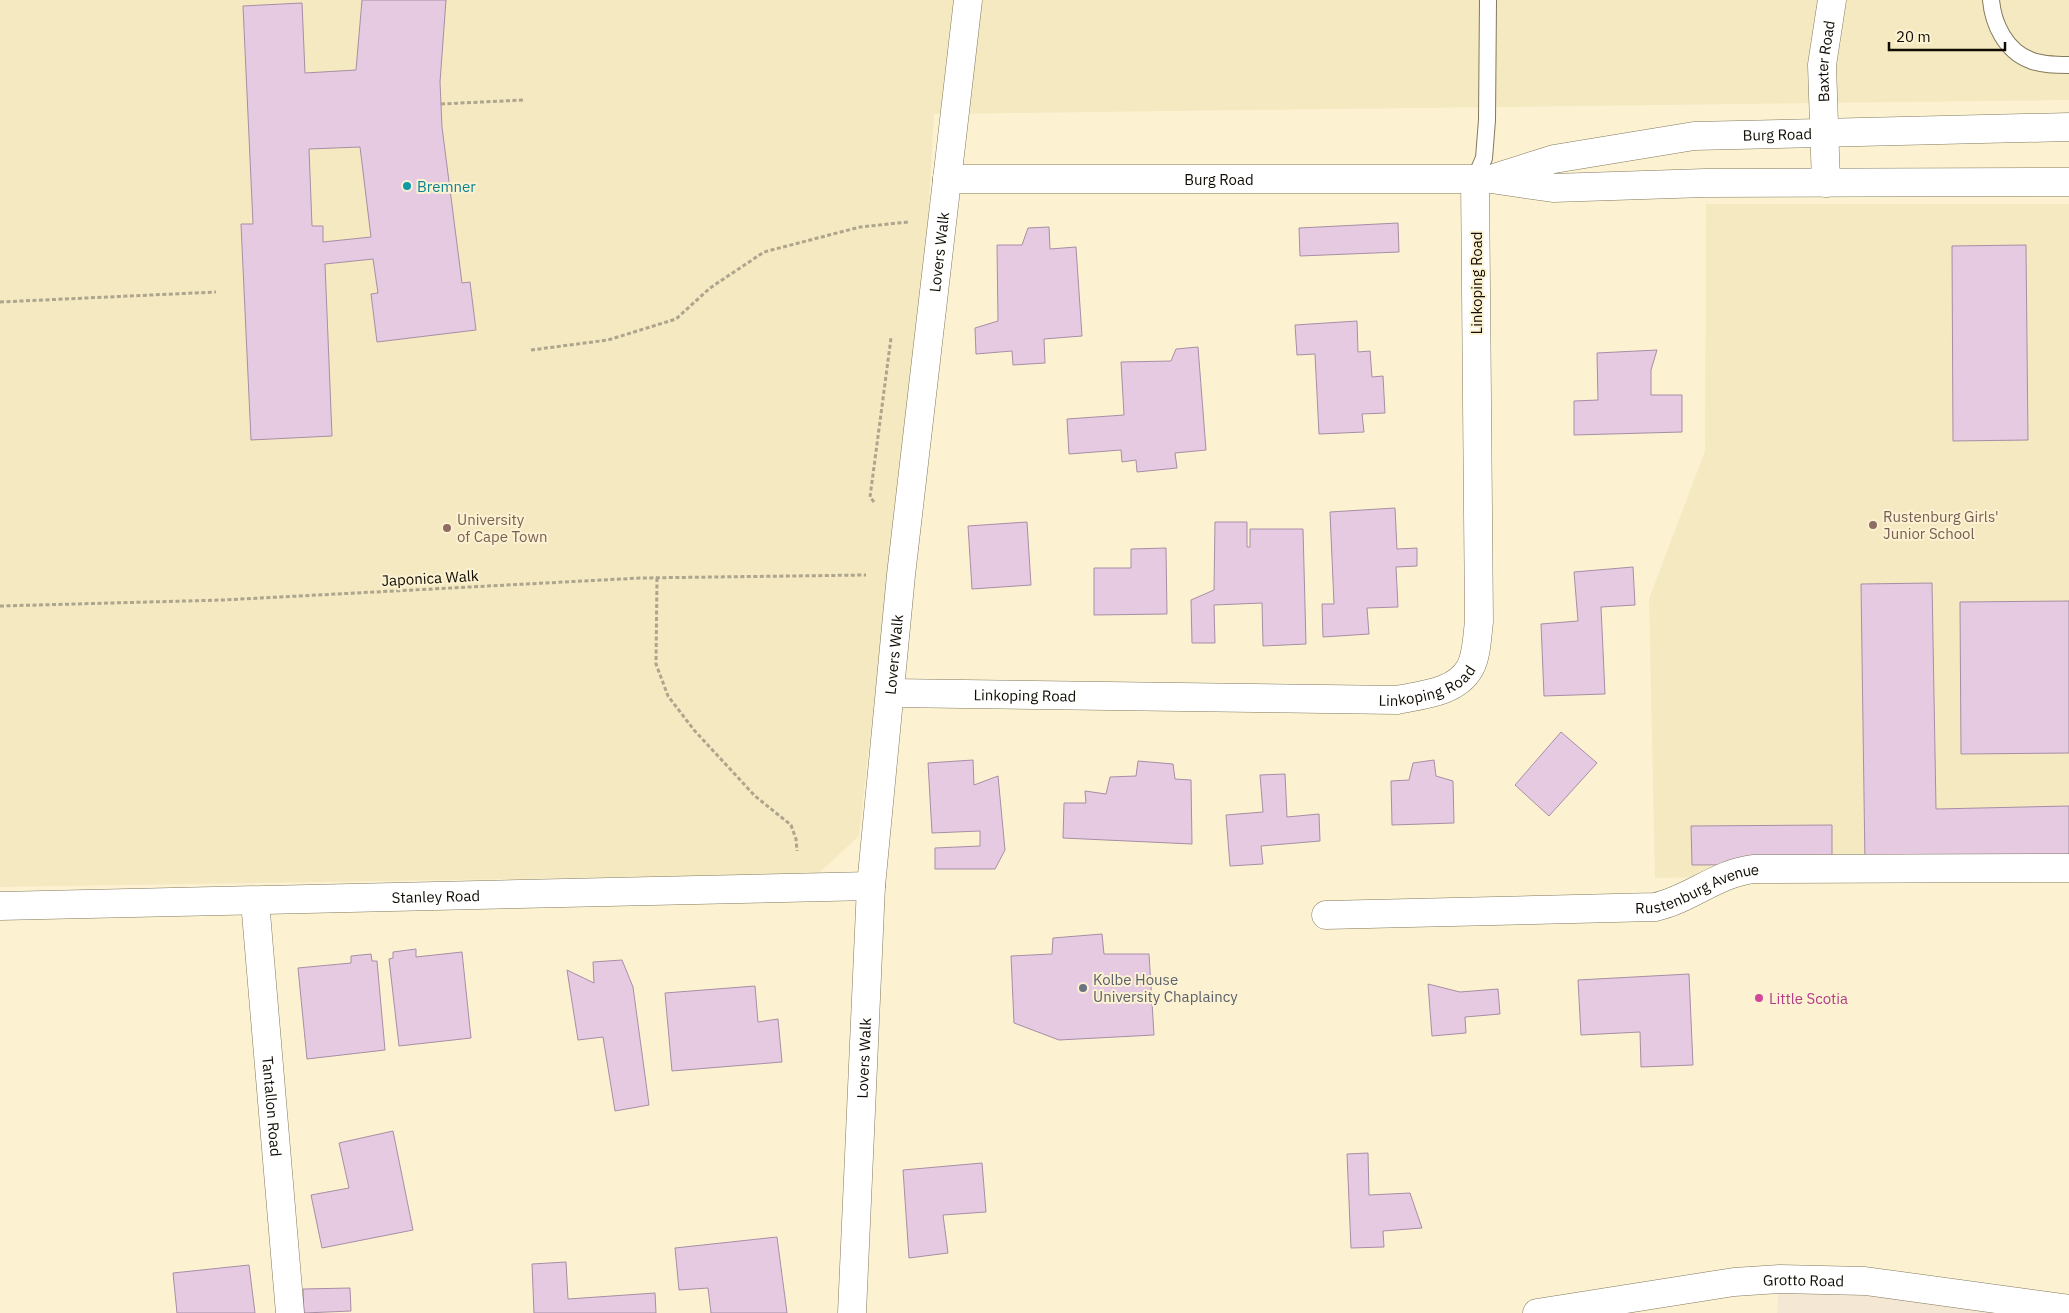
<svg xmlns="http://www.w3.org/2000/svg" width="2069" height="1313" viewBox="0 0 2069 1313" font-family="'IBM Plex Sans',sans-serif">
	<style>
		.commercial { fill: #f4e7d3 }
		.built { fill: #f5e9c1 }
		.building { fill: #e5cae2; stroke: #a78ea5; fill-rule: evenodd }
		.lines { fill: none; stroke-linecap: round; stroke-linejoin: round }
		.lane-casing { stroke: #82795c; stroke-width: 18 }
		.street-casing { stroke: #82795c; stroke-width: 29 }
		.path { stroke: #ada58d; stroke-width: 3; stroke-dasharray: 4 2.5; stroke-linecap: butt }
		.lane { stroke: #fff; stroke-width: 16 }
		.street { stroke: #fff; stroke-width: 28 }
		.culture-dot { fill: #0f9aa8; stroke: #fcf2d2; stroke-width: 2 }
		.education-dot { fill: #8d6e63; stroke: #fcf2d2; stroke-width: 2 }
		.worship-dot { fill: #6b7280; stroke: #fcf2d2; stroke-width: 2 }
		.hotel-dot { fill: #d1479c; stroke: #fcf2d2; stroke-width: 2 }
		.labels { text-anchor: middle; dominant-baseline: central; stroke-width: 4; stroke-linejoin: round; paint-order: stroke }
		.street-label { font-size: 15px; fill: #100c03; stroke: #fcf2d2 }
		.culture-label { font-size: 15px; fill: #0d838f; stroke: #fcf2d2; text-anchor: start }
		.education-label { font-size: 15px; fill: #785e54; stroke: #fcf2d2; text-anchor: start }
		.worship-label { font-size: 15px; fill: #5b616d; stroke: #fcf2d2; text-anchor: start }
		.hotel-label { font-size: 15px; fill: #b23c85; stroke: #fcf2d2; text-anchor: start }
	</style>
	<rect width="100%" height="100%" fill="#fcf2d2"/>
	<polygon class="commercial" points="1780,1279 2069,1313 1777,1313"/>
	<g class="built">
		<polygon points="0,0 2069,0 2069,100 934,114 928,221 859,836 818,874 0,887"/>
		<polygon points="1706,204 2069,204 2069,870 1655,878 1649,599 1705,451"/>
	</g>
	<g class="building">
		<path d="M362 0H446L440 82 442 127 462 283 470 282 476 330 377 342 371 294 378 293 373 259 325 264 332 436 251 440 241 224H253L243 6 302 3 305 73 356 70ZM360 147 371 237 323 242V226H312L309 149Z"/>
		<polygon points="1398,223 1399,252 1300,256 1299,228"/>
		<polygon points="1049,227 1050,249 1076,247 1082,336 1044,339 1045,363 1013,365 1012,351 976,354 975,328 998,321 997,245 1022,245 1028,228"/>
		<polygon points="2026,245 2028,440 1953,441 1952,246"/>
		<polygon points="1357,321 1358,352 1370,351 1372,377 1383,376 1385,413 1362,414 1364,432 1319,434 1315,354 1297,355 1295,325"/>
		<polygon points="1198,347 1206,450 1175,453 1177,468 1137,472 1136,460 1122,462 1121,450 1069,454 1067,419 1124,415 1121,362 1171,361 1176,349"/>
		<polygon points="1657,350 1651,370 1651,395 1682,395 1682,432 1574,435 1574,401 1598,400 1597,353"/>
		<polygon points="1395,508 1397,549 1417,548 1417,566 1396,567 1398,607 1367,608 1369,634 1323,637 1322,604 1334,604 1330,512"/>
		<polygon points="1027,522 1031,585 972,589 968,526"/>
		<polygon points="1215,522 1247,522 1247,547 1250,547 1250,529 1303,529 1306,644 1263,646 1262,603 1214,605 1215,643 1192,643 1191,600 1214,590"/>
		<polygon points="1166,548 1167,614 1094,615 1094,568 1131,568 1131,549"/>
		<polygon points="1633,567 1635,605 1601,607 1605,694 1544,696 1541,624 1578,621 1574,572"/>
		<polygon points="1932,583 1936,809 2069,806 2069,862 1865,865 1861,584"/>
		<polygon points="2069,601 2069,753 1961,754 1960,602"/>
		<polygon points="1561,732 1597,763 1549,816 1515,785"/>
		<polygon points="973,760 974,785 998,776 1005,850 995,869 935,869 935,848 980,846 980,831 932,833 928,763"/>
		<polygon points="1434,760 1436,776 1453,781 1454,823 1392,825 1391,781 1409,780 1413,763"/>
		<polygon points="1138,761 1173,764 1175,779 1191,780 1192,844 1063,838 1064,803 1086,803 1085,791 1106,794 1110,777 1136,776"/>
		<polygon points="1285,774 1287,817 1319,814 1320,841 1261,846 1263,864 1230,866 1226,815 1263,812 1260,775"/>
		<polygon points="1832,825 1832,864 1692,865 1691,826"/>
		<polygon points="1102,934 1104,954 1149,954 1154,1035 1059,1040 1014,1023 1011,956 1052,954 1053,938"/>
		<polygon points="416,949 416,957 462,952 471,1038 399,1046 389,959 393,958 393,952"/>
		<polygon points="371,954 372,961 377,961 385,1050 307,1059 298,968 351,963 351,956"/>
		<polygon points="622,960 633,987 649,1105 615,1111 603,1037 578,1040 567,970 594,983 593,962"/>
		<polygon points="1689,974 1693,1065 1641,1067 1640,1032 1581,1035 1578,980"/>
		<polygon points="1428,984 1460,992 1498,989 1500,1014 1465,1017 1466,1033 1432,1036"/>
		<polygon points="755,986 758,1022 778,1019 782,1062 672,1071 665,993"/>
		<polygon points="393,1131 413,1230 322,1248 311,1195 349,1188 339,1143"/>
		<polygon points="1368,1153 1369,1195 1410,1193 1422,1228 1383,1231 1384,1247 1351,1248 1347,1154"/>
		<polygon points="982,1163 986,1212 943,1215 948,1253 909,1258 903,1170"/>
		<polygon points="777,1237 787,1313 711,1313 708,1288 679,1290 675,1248"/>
		<polygon points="566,1262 568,1299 655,1293 656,1313 534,1313 532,1264"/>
		<polygon points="249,1265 255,1313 177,1313 173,1273"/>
		<polygon points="350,1288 351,1311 304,1313 303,1289"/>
	</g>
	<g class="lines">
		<defs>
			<g id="lane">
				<path d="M1991 0C1993 24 2006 51 2030 60 2041 65 2057 65 2069 65"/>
				<polyline points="1475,179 1484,158 1487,120 1488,0"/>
			</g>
			<g id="street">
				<path id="s1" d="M1497 177 1554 159 1694 136 2069 127"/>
				<path id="s2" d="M947 179H1491L1553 188 1705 183 2069 182"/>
				<path id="s3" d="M1826 183 1822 65 1832 0"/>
				<path id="s4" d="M891 693 1397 700C1421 695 1456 693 1470 668 1477 655 1477 636 1479 622L1475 179"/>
				<path id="s5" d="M255 901 290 1313"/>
				<path id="s6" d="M0 906 871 886"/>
				<path id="s7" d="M1326 915 1655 907C1691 899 1717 873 1754 869L2069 868"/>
				<path id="s8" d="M852 1313 871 886 901 575 968 0"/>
				<path id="s9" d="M1537 1313 1734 1282 1780 1279 1865 1281 2069 1309"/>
			</g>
		</defs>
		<use href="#lane" class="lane-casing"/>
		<use href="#street" class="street-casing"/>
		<g class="path">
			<polyline points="441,104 524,100"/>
			<polyline points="0,302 216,292"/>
			<polyline points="531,350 608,340 676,319 710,288 764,252 860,227 908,222"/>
			<polyline points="874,502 870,497 891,338"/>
			<polyline points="657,578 656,664 668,696 694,730 755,796 791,825 796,839 797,851"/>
			<polyline points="0,606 223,600 640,578 866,575"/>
		</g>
		<use href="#lane" class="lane"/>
		<use href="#street" class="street"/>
	</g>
	<circle class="culture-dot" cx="407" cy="186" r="5"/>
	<g class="education-dot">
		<circle cx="1873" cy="525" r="5"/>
		<circle cx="447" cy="528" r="5"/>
	</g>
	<circle class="worship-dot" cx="1083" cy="988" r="5"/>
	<circle class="hotel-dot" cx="1759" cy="998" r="5"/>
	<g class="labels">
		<g class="street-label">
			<text stroke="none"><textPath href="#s3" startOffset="122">Baxter Road</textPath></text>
			<text stroke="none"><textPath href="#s1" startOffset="285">Burg Road</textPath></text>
			<text stroke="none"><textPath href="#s2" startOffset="272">Burg Road</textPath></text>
			<text stroke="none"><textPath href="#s8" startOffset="1065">Lovers Walk</textPath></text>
			<text transform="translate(1476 283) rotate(-90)">Linkoping Road</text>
			<text transform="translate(430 578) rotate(-3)">Japonica Walk</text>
			<text stroke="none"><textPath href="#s8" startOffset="660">Lovers Walk</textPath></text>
			<text stroke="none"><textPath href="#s4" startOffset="539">Linkoping Road</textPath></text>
			<text stroke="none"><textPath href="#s4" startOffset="134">Linkoping Road</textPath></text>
			<text stroke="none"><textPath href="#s7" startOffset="375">Rustenburg Avenue</textPath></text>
			<text stroke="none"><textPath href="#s6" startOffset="436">Stanley Road</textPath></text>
			<text stroke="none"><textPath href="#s8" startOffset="255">Lovers Walk</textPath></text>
			<text stroke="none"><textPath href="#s5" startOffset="206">Tantallon Road</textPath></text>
			<text stroke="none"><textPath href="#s9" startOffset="269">Grotto Road</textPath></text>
		</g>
		<g class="culture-label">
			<text x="417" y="186">Bremner</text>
		</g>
		<g class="education-label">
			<text x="1883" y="516">Rustenburg Girls'<tspan x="1883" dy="17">Junior School</tspan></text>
			<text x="457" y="519">University<tspan x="457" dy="17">of Cape Town</tspan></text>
		</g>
		<g class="worship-label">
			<text x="1093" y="979">Kolbe House<tspan x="1093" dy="17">University Chaplaincy</tspan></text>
		</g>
		<g class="hotel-label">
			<text x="1769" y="998">Little Scotia</text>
		</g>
	</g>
	<path d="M1889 42v8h116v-8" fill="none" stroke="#100c03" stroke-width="2.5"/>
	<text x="1896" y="42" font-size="15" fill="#100c03" stroke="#fcf2d2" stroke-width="4" paint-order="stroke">20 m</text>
</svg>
